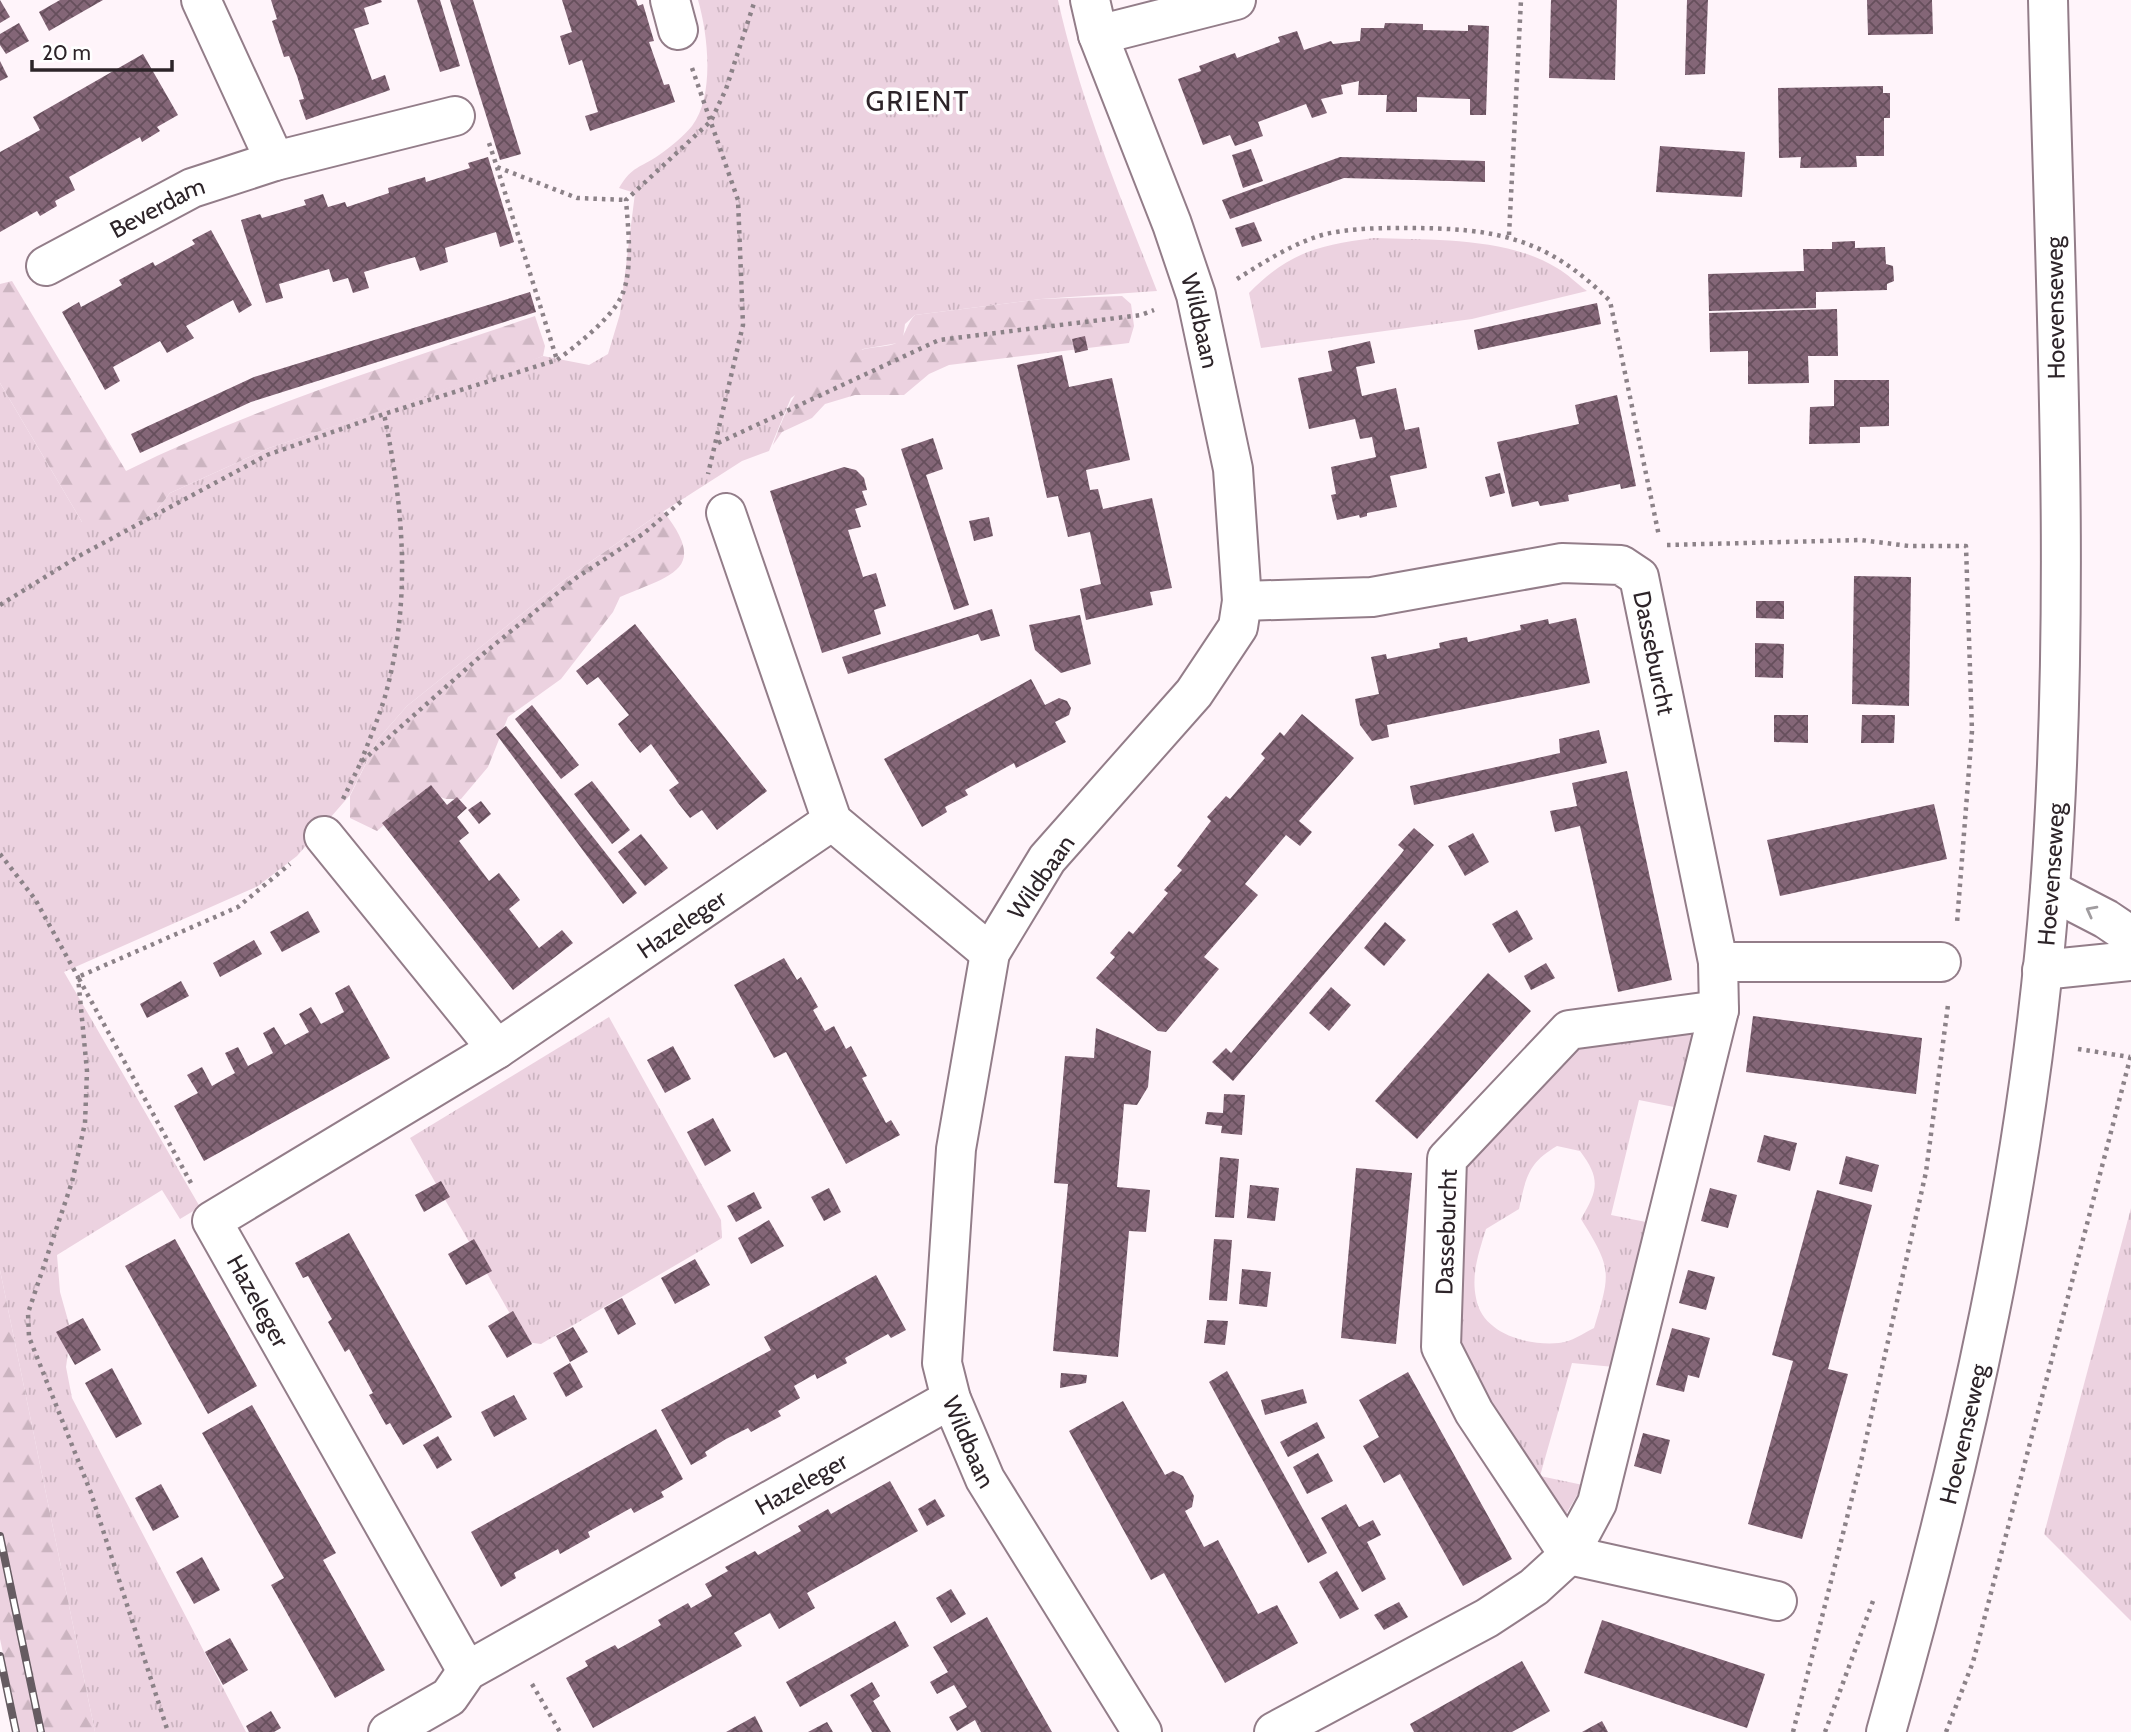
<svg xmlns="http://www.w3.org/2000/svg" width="2131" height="1732" viewBox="0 0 2131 1732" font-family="Cabin,sans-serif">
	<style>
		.grass { fill: url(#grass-tufts); fill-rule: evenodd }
		.forest { fill: url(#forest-firs) }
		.building { fill: url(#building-cross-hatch) }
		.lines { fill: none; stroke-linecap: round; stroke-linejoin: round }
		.minor-casing { stroke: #937d89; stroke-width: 42 }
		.secondary-casing { stroke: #937d89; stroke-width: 42 }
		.path { stroke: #8c8288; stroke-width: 4.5; stroke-dasharray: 3.5 5; stroke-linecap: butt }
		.minor { stroke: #fff; stroke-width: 38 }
		.secondary { stroke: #fff; stroke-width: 38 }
		.rail-casing { stroke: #665c62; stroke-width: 8 }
		.rail { stroke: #fff; stroke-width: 5; stroke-dasharray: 16; stroke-linecap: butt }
		.oneway { stroke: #a09c9f }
		.labels { text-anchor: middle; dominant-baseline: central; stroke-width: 7; stroke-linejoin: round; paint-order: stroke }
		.street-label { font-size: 24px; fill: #2d2429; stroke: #fff }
		.quarter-label { font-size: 28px; letter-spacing: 2px; fill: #2d2429; stroke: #fff }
	</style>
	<defs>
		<pattern id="grass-tufts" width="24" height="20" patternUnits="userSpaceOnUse" patternTransform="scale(1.75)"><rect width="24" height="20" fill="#ecd2e0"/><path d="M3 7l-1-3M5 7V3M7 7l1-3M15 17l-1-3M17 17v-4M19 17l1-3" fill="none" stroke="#cbb4c0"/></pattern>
		<pattern id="forest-firs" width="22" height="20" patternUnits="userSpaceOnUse" patternTransform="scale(1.75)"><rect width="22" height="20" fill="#ecd2e0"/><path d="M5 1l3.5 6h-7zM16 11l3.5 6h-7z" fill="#cbb4c0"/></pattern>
		<pattern id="building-cross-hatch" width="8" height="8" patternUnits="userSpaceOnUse" patternTransform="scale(1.75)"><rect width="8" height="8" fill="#846677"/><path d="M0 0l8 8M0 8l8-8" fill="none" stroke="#664f5c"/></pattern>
	</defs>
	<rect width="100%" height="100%" fill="#fff4fa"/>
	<g class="grass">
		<path d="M698 0H1058C1080 100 1120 196 1157 291L1041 299 915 315 905 324 903 338 898 343 863 349 791 398 769 451 742 461 650 520 563 581 407 706 378 739 350 795 297 856 258 886 64 972 200 1207 180 1219 162 1190 57 1255 60 1292 71 1331 66 1367 72 1398 246 1732H95L0 1270V383L82 522 150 519 170 493 269 448 543 356 589 365 608 354 620 314 635 193 619 188C633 165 639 169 659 155 669 148 684 136 692 126 715 96 708 34 698 0Z"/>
		<path d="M1374 238C1430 240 1508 237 1557 268 1568 274 1577 284 1587 291L1472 319 1261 348 1249 293C1289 252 1319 245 1374 238Z"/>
		<polygon points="609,1017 721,1220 722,1238 541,1344 526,1342 410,1138"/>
		<path d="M1699 1018 1679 1108 1639 1100 1611 1215 1651 1223 1614 1367 1572 1363 1540 1476 1583 1485 1555 1533 1447 1347 1465 1157 1582 1034ZM1557 1146 1580 1151C1601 1179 1598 1190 1581 1219 1612 1269 1611 1272 1594 1328 1584 1333 1571 1342 1559 1343 1528 1346 1482 1334 1476 1298 1471 1274 1479 1252 1486 1229L1519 1209C1526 1177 1528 1163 1557 1146Z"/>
		<polygon points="2131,1208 2131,1621 2044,1534"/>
	</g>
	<g class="forest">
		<path d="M12 281 126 471C257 406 397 363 535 316L545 346 543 356 533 360 269 448 170 493 150 519 107 536 82 522 0 383V284Z"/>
		<path d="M1122 296 1131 304 1134 326 1129 343 949 365 929 374 904 395H855L825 404 812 418 782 432 773 445C793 392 803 368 861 350 872 346 888 348 898 342 904 339 907 323 915 315L1041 299Z"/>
		<path d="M663 511C710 570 671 575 620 597L613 612 561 679 508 717 488 767 461 799H446L424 791 377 831 350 818V796L378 739 407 706 563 581Z"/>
		<polygon points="0,1270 95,1732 20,1732 0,1639"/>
	</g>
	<g class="building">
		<polygon points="0,0 10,17 0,23"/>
		<polygon points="60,0 103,0 49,31 39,12"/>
		<polygon points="271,0 381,0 382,2 364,8 369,24 354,29 372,80 385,75 390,90 306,120 299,100 304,99 297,76 289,56 284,57 272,21 277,19"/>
		<polygon points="417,0 440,0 460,66 440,72"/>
		<polygon points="450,0 473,0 521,154 500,160"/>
		<polygon points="562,0 636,0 638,6 643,4 654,41 649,42 664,85 669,84 675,102 590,131 585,116 598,112 582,60 569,65 560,36 572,32"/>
		<polygon points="1551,0 1617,0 1615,80 1549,78"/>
		<polygon points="1687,0 1708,0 1705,74 1685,75"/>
		<polygon points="1867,0 1932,0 1933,34 1868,35"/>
		<polygon points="19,23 29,41 6,54 0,45 0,34"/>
		<polygon points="1385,23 1423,24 1423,30 1468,31 1468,25 1489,26 1486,115 1470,115 1470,99 1417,97 1417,112 1386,112 1387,95 1358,95 1359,81 1341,85 1343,94 1321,99 1327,113 1312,118 1306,104 1258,122 1263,136 1235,146 1230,135 1203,145 1178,79 1201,71 1199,66 1218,59 1235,53 1237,58 1280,42 1278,37 1297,31 1304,50 1331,41 1333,44 1360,41 1361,28 1384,28"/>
		<polygon points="143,54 178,115 157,127 160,131 142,142 140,137 69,177 75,190 55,201 57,206 40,216 37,211 0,232 0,152 40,130 33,117"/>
		<polygon points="0,61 8,77 0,81"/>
		<polygon points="1883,86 1883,93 1890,93 1890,118 1884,118 1884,156 1856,156 1857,167 1800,168 1801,157 1779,158 1778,88"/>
		<polygon points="1660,146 1745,152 1742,197 1656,192"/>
		<polygon points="1251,149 1263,181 1243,188 1232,155"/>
		<polygon points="488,157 514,242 500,247 496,232 445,248 448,262 420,271 415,257 390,264 364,272 369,288 353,293 348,278 333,282 329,269 279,284 283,298 266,303 241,220 260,214 262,218 286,211 306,205 304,200 323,194 328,207 345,202 347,207 389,193 388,188 425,177 426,182 470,168 468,163"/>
		<polygon points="1340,157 1485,161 1485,182 1344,178 1230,219 1222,200"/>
		<polygon points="1254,222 1262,241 1242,247 1235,228"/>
		<polygon points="211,230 252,305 239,313 233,300 186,326 194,338 167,353 160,341 113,367 120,381 105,390 62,312 79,302 81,307 122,285 119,280 153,262 155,266 195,244 192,240"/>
		<polygon points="1855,241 1855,248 1885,247 1886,264 1893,266 1894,281 1887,284 1887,290 1816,292 1816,308 1709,311 1708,274 1804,271 1803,249 1832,249 1832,242"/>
		<polygon points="530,292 536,312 251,402 140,453 131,434 254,377"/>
		<polygon points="1597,303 1601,324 1478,350 1474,330"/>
		<polygon points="1837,309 1838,356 1808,356 1809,383 1748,384 1748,351 1710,352 1709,313"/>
		<polygon points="1085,336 1088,350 1075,353 1072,339"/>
		<polygon points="1370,341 1375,363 1356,367 1362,396 1396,388 1405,430 1419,427 1427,468 1390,476 1397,507 1367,513 1367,516 1360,518 1359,515 1337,520 1331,495 1336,494 1331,467 1376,457 1372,437 1360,439 1355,419 1309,429 1298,378 1332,371 1328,351"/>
		<polygon points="1062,355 1069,387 1112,378 1130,460 1086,470 1090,490 1098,489 1103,509 1152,498 1172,588 1150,592 1153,605 1086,620 1080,589 1101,584 1090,532 1068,537 1058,496 1047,498 1017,365"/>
		<polygon points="1834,380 1889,380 1889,426 1860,427 1860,443 1809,444 1810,407 1834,406"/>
		<polygon points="1617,395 1636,486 1621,489 1620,484 1568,495 1569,501 1540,506 1538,501 1512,507 1497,442 1579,424 1575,405"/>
		<polygon points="933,438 943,469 926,475 969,605 954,610 901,449"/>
		<polygon points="844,467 856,470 864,478 867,490 862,491 867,505 855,509 861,527 848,530 863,577 876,573 886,606 874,610 881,634 822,653 770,491"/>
		<polygon points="1500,473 1505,493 1490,497 1485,477"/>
		<polygon points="989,517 993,536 974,541 969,521"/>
		<polygon points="1854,576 1911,577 1909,706 1852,704"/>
		<polygon points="1756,601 1784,601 1784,619 1756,618"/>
		<polygon points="992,609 1000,636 981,641 978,634 848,674 842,657"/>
		<polygon points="1080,615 1091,664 1061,673 1035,650 1029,625"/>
		<polygon points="1576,618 1590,683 1387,725 1389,737 1372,741 1360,725 1355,699 1379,694 1371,657 1386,654 1387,659 1440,648 1439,643 1451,640 1467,637 1468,642 1521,630 1520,625 1548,619 1549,624"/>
		<polygon points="635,624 767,791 717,830 702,810 690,818 678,803 669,790 679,783 651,744 640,753 628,738 618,724 629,715 598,677 587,685 576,671"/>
		<polygon points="1755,643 1784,644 1783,678 1755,677"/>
		<polygon points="1031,679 1045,705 1059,698 1067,701 1071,708 1069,715 1055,722 1066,742 1016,768 1014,763 965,790 968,795 945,807 947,812 922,827 884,759"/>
		<polygon points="532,705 579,765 561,779 515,719"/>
		<polygon points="1302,714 1354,758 1299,821 1312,832 1300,846 1286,835 1245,884 1258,895 1204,957 1219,969 1166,1032 1158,1031 1096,978 1115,957 1110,953 1129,931 1133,934 1168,893 1164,890 1182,870 1177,866 1211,821 1207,817 1226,796 1230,799 1265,758 1261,754 1280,732 1284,736"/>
		<polygon points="1774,715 1808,715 1808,743 1774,742"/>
		<polygon points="1862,715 1895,715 1894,743 1861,743"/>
		<polygon points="506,726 637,893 623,904 496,734"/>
		<polygon points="1599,730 1607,763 1414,805 1410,786 1560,753 1559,739"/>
		<polygon points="1627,771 1672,980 1618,992 1580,826 1555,832 1550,811 1577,806 1572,783"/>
		<polygon points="592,781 630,830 612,844 574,794"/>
		<polygon points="431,785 447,805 457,797 467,808 457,817 469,833 459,841 489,881 499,873 520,900 509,909 539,948 562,930 573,943 513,990 382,823"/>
		<polygon points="481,801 491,814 479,824 468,810"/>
		<polygon points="1934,804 1947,859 1780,896 1767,840"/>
		<polygon points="1414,828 1434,845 1233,1081 1212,1062 1226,1048 1231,1053 1401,854 1404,850 1398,845"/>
		<polygon points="1473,833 1489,862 1465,876 1448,846"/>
		<polygon points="641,834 668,868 645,886 618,852"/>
		<polygon points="1517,910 1533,939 1509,953 1492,924"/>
		<polygon points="308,911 320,932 282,952 270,932"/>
		<polygon points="1385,922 1406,940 1384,966 1364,948"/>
		<polygon points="254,940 262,954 220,977 213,963"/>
		<polygon points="784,958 797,980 801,977 818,1007 813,1010 825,1031 834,1026 846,1049 851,1046 867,1076 862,1078 886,1123 891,1120 900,1135 846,1164 786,1052 774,1058 734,985"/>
		<polygon points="1546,963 1555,978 1531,990 1524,976"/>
		<polygon points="1488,973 1531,1011 1417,1139 1375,1101"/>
		<polygon points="181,981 189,996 147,1018 140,1004"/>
		<polygon points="349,985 390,1058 204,1161 174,1106 198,1093 187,1075 202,1067 212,1086 235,1073 225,1053 238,1047 248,1066 273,1053 263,1033 274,1027 285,1045 309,1032 299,1014 311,1007 321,1024 344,1012 335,993"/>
		<polygon points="1331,987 1351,1005 1329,1031 1309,1013"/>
		<polygon points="1753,1016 1922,1038 1916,1094 1746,1072"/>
		<polygon points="1096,1028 1151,1051 1148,1087 1137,1105 1124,1104 1117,1187 1150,1190 1146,1232 1129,1231 1118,1357 1053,1351 1068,1184 1054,1183 1065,1056 1094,1058"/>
		<polygon points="673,1046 691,1079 665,1093 647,1060"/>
		<polygon points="1224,1094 1245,1095 1242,1135 1221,1133 1222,1126 1205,1124 1207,1112 1223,1113"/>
		<polygon points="713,1118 731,1151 705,1166 687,1132"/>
		<polygon points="1764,1135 1797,1143 1790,1171 1757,1162"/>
		<polygon points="1846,1156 1879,1165 1872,1192 1839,1184"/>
		<polygon points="1220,1157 1239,1159 1234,1218 1215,1217"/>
		<polygon points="1356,1168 1412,1173 1396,1344 1341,1338"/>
		<polygon points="441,1181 450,1197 424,1212 415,1195"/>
		<polygon points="1250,1185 1279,1188 1275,1221 1247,1218"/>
		<polygon points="829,1188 841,1212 824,1221 811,1197"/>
		<polygon points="1710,1188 1737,1195 1728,1228 1701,1221"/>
		<polygon points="1817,1190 1872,1205 1828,1369 1848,1374 1802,1539 1748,1524 1793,1361 1772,1355"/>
		<polygon points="754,1192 762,1208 736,1222 727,1206"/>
		<polygon points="769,1220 784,1246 751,1264 738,1238"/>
		<polygon points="349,1233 452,1417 403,1445 390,1423 386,1425 369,1395 373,1393 349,1349 345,1352 328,1322 332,1319 308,1276 303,1278 295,1263"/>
		<polygon points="175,1239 257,1386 208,1414 125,1266"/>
		<polygon points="474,1239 492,1271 466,1285 448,1254"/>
		<polygon points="1214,1239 1232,1240 1227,1301 1209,1300"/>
		<polygon points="695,1259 710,1285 675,1304 661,1278"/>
		<polygon points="1242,1269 1271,1272 1267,1307 1239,1304"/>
		<polygon points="1688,1270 1715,1277 1706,1310 1679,1303"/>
		<polygon points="876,1275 906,1330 891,1338 888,1334 845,1358 847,1363 817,1379 815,1374 794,1386 800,1398 778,1411 781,1416 751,1432 748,1428 726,1439 705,1452 707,1456 691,1465 661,1410 771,1350 764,1337"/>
		<polygon points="622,1298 636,1324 618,1335 604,1308"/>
		<polygon points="513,1311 532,1344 507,1358 488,1326"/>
		<polygon points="83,1318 101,1350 75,1365 56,1332"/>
		<polygon points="1207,1320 1228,1321 1225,1345 1204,1343"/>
		<polygon points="573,1327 588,1352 570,1362 556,1336"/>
		<polygon points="1672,1328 1710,1338 1699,1378 1688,1375 1684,1392 1656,1385"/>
		<polygon points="570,1363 583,1387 566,1397 553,1373"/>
		<polygon points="112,1368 142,1424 116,1438 85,1383"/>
		<polygon points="1227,1371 1327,1553 1308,1563 1209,1382"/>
		<polygon points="1408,1372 1512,1559 1463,1586 1400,1474 1384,1483 1363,1446 1379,1437 1359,1400"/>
		<polygon points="1061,1373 1087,1375 1086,1383 1060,1388"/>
		<polygon points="1303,1389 1307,1403 1265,1415 1261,1400"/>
		<polygon points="514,1395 527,1419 494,1437 481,1412"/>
		<polygon points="1123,1401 1165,1475 1173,1471 1183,1476 1194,1496 1192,1507 1185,1511 1204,1547 1218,1540 1258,1614 1277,1605 1298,1643 1225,1683 1164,1573 1151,1580 1069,1431"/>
		<polygon points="252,1405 336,1553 323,1560 385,1670 335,1698 271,1585 284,1578 202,1433"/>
		<polygon points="1317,1422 1325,1438 1288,1457 1280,1442"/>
		<polygon points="656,1429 683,1479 661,1492 664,1497 634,1513 631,1508 588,1532 590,1537 560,1554 558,1549 514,1573 516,1578 501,1587 471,1532"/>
		<polygon points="1643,1433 1670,1440 1661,1474 1634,1466"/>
		<polygon points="438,1436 452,1460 437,1469 423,1445"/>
		<polygon points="1318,1453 1333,1481 1307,1494 1293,1467"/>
		<polygon points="890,1481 918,1531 807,1593 815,1608 779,1629 770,1613 734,1633 742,1646 593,1728 566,1678 588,1666 585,1661 615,1645 618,1649 661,1625 658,1620 688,1603 691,1608 712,1596 705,1584 728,1571 725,1567 755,1551 758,1555 801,1531 798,1526 828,1509 831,1514"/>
		<polygon points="161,1484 179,1517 153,1531 135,1498"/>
		<polygon points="935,1499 945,1516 927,1526 918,1509"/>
		<polygon points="1346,1504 1359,1527 1373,1520 1381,1535 1367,1542 1386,1579 1362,1592 1321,1518"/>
		<polygon points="202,1557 220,1590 194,1604 176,1572"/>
		<polygon points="1337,1571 1359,1609 1340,1619 1319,1582"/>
		<polygon points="951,1589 966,1614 951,1623 936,1598"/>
		<polygon points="1399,1602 1408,1617 1384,1630 1374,1615"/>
		<polygon points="987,1617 1028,1690 1052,1732 981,1732 975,1720 957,1731 949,1717 967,1707 954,1685 937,1694 930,1682 948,1672 933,1647"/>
		<polygon points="1602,1620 1765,1674 1747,1728 1584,1673"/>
		<polygon points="895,1621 909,1646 800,1707 786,1682"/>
		<polygon points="230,1638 248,1670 223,1685 205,1652"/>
		<polygon points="1522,1661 1550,1711 1512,1732 1414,1732 1410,1724"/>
		<polygon points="872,1682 880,1696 873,1701 891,1732 872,1732 850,1695"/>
		<polygon points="271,1711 281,1728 274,1732 249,1732 246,1726"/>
		<polygon points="755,1716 763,1732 726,1732 737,1726"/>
		<polygon points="1602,1721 1608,1732 1582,1732"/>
		<polygon points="827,1722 833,1732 808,1732"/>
	</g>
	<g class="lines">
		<defs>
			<g id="minor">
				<polyline points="201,0 275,161"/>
				<polyline points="670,0 678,30"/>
				<path id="s1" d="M1090 0 1098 35 1172 224 1196 295 1233 469 1242 601 1238 627 1194 693 1047 859 990 953 956 1149 942 1363 951 1399 985 1479 1142 1732"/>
				<polyline points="1098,35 1236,0"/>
				<path id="s2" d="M46 266 192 188 275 161 455 116"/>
				<polyline points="726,513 832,821 990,953"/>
				<path id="s3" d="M1242 601 1372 597 1562 563 1621 565 1639 577 1718 962 1719 1010 1597 1503 1569 1555 1534 1587 1487 1618 1274 1732"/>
				<polyline points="324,836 497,1049"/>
				<polyline points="2050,890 2106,919 2131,936"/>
				<polyline points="1718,962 1941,962"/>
				<polyline points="2042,970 2131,961"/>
				<polyline points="1719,1010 1569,1030 1447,1159 1441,1347 1474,1412 1569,1555 1777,1601"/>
				<path id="s4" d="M467 1671 212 1221 497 1049 832 821"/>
				<path id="s5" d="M388 1732 449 1697 467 1671 951 1399"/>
			</g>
			<g id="secondary">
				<path id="s6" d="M1886 1732C1964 1457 2029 1173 2050 888 2072 593 2055 295 2048 0"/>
			</g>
		</defs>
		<use href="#minor" class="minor-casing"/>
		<use href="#secondary" class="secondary-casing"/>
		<g class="path">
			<polyline points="692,68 738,200 743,325 708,474"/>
			<polyline points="489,143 497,167 577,198 626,200"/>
			<polyline points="497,167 557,360"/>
			<polyline points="1509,235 1521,0"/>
			<path d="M1237 279C1264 262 1292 244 1322 235 1349 228 1380 228 1407 228 1495 228 1546 237 1610 301L1659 536"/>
			<polyline points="718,443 939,340 1141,315 1154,310"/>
			<polyline points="1667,545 1861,540 1909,546 1966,546 1972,731 1957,923"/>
			<path d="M0 605 79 556 267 455 384 414 557 360C576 346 609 320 620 299 634 274 628 228 626 200L711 121 726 89 755 0"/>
			<path d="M361 762C370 737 382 711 388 685 411 594 403 505 384 414"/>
			<polyline points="343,799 361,762 483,654 576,578 643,534 683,500"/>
			<polyline points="0,854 35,899 78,977 87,1071 85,1123 72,1182 28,1313 29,1337 91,1493 168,1732"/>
			<polyline points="2078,1049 2130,1057"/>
			<polyline points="191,1183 78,977 238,907 290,864"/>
			<polyline points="532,1684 560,1732"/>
			<polyline points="1793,1732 1860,1466 1926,1172 1948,1005"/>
			<polyline points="1825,1732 1873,1601"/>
			<polyline points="1946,1732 1973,1662 2131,1055"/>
		</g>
		<use href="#minor" class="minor"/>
		<use href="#secondary" class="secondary"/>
		<defs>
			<g id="rail">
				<polyline points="0,1536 41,1732"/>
				<polyline points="0,1656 16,1732"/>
			</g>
		</defs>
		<use href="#rail" class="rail-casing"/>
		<use href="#rail" class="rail"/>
	</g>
	<defs><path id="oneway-chevron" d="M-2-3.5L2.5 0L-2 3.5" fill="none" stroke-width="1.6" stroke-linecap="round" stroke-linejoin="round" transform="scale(1.75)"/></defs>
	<use class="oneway" href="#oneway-chevron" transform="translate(2091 911) rotate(-152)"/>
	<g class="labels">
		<g class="street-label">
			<text stroke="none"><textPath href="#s2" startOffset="126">Beverdam</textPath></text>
			<text transform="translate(2055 308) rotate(-91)">Hoevenseweg</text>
			<text stroke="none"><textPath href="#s1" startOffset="340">Wildbaan</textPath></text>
			<text stroke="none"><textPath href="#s3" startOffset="481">Dasseburcht</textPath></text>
			<text stroke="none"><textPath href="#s6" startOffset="875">Hoevenseweg</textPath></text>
			<text transform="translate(1041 877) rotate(-55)">Wildbaan</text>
			<text stroke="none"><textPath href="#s4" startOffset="1073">Hazeleger</textPath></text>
			<text transform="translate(1446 1232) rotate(-88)">Dasseburcht</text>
			<text transform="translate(258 1301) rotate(61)">Hazeleger</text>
			<text stroke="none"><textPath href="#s6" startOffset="308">Hoevenseweg</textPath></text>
			<text stroke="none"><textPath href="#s1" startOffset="1558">Wildbaan</textPath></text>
			<text stroke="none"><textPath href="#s5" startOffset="485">Hazeleger</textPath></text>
		</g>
		<g class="quarter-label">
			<text x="918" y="101">GRIENT</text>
		</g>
	</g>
	<path d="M32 60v10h140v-10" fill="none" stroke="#2d2429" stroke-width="3.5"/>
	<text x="42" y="60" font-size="21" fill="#2d2429" stroke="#ffffff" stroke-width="5" paint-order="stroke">20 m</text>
</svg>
